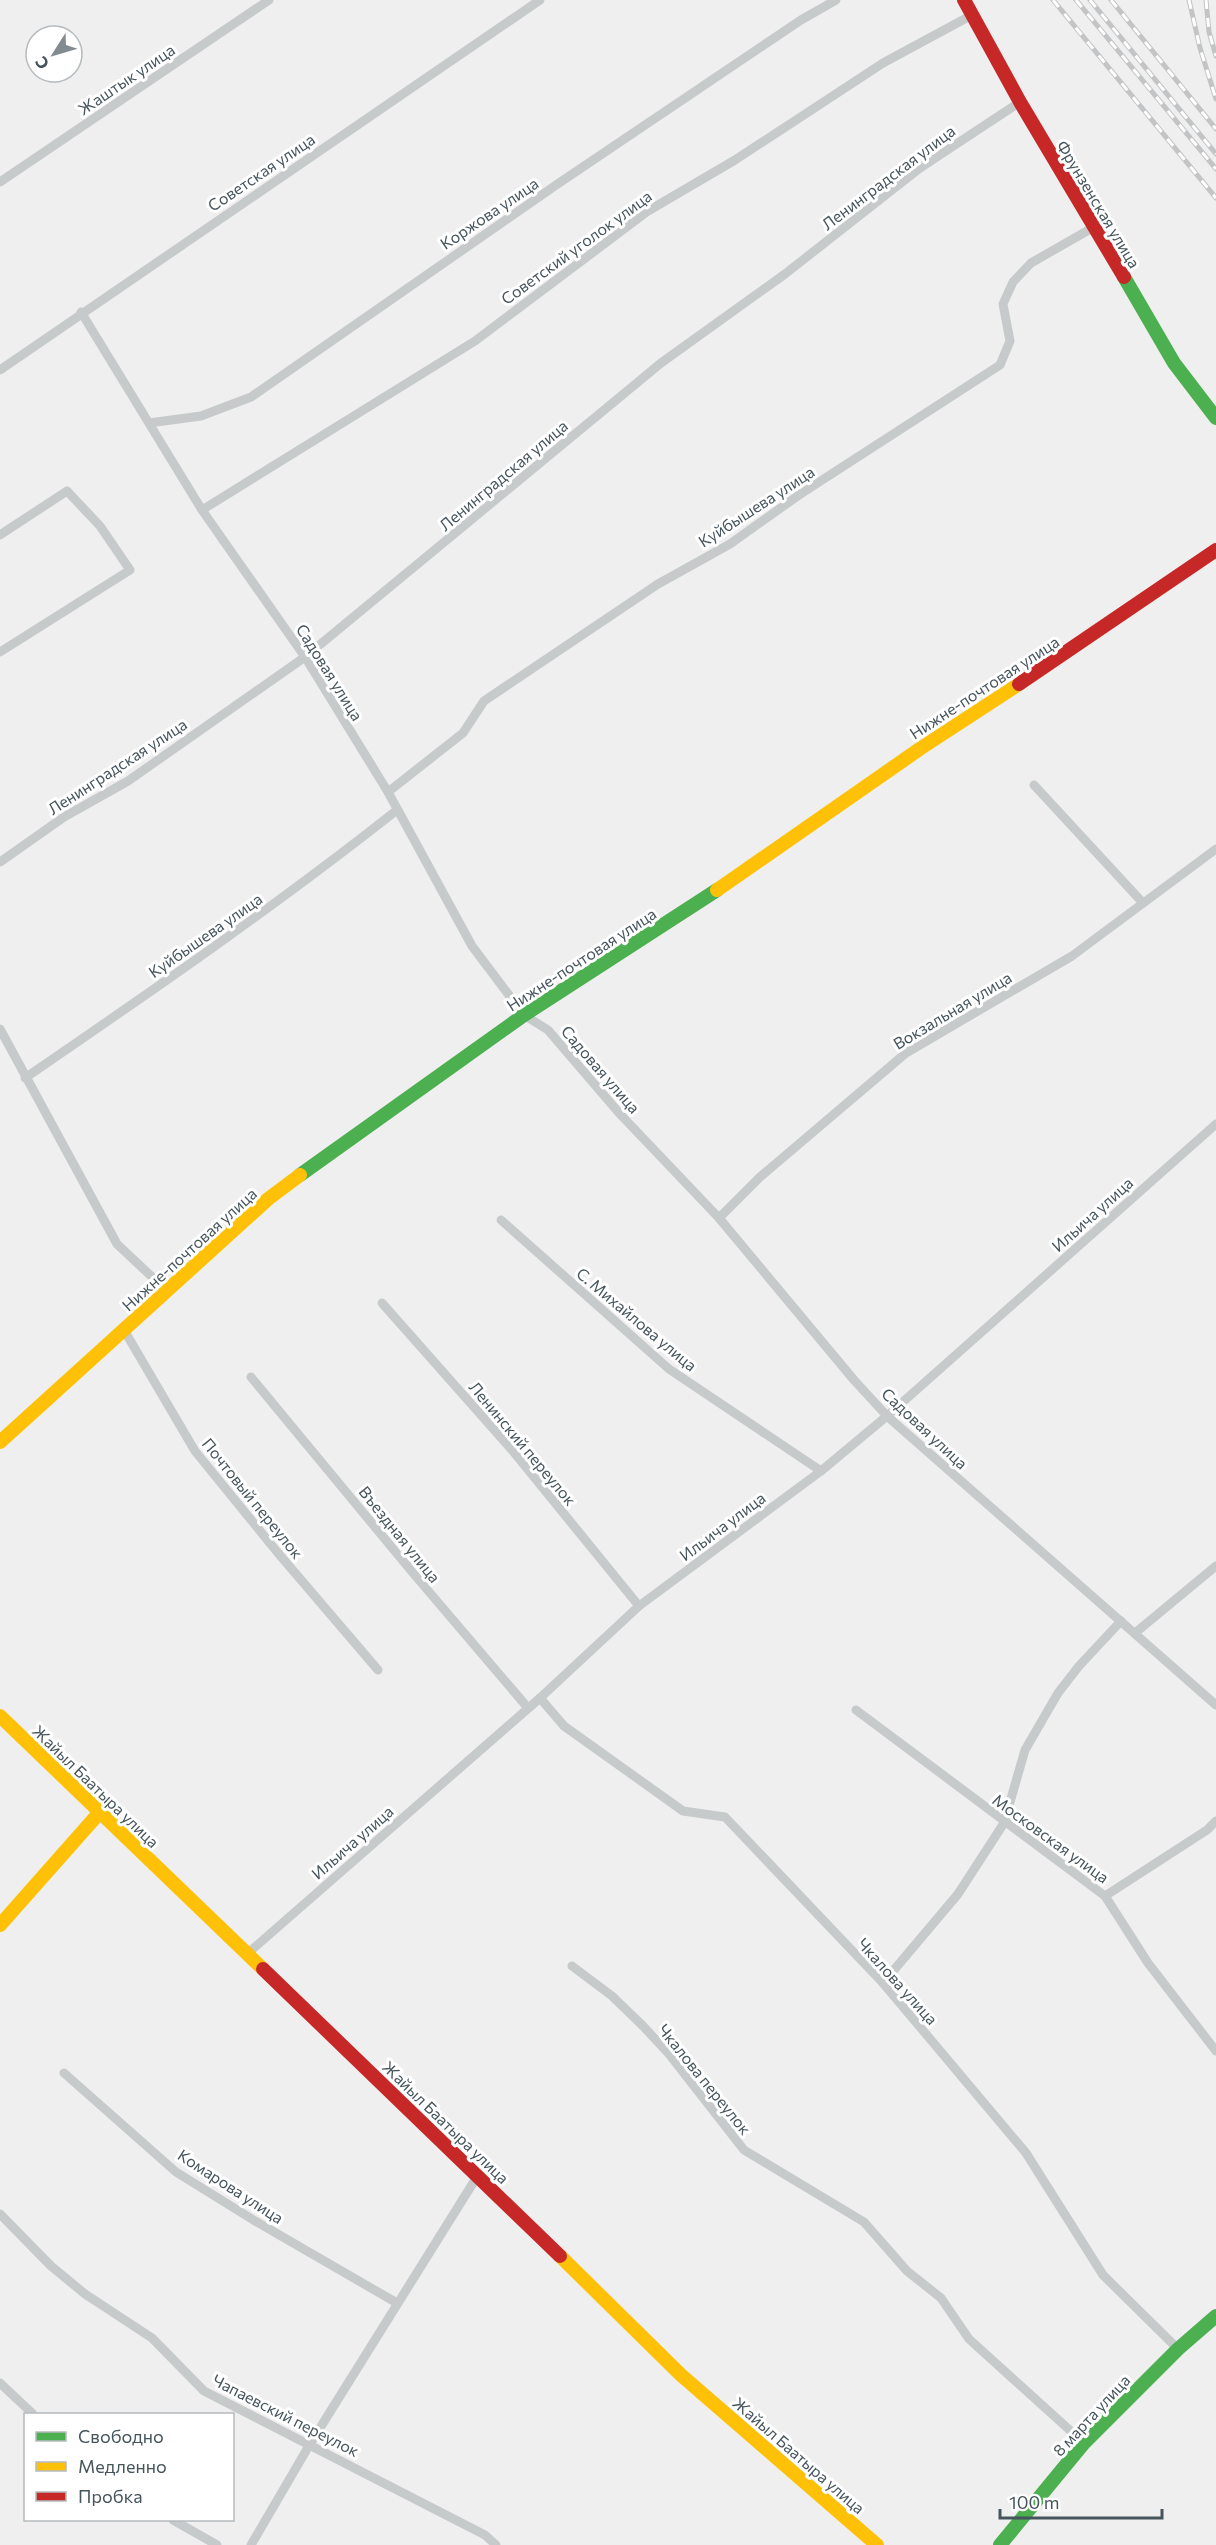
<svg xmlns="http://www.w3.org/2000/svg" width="1216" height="2545" viewBox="0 0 1216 2545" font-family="Commissioner,sans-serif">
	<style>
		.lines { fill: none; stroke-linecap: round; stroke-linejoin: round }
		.street { stroke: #c6cacb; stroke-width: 9 }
		.fast { stroke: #4caf50; stroke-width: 14 }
		.slow { stroke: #ffc107; stroke-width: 14 }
		.jam { stroke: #c62828; stroke-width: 14 }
		.rail-casing { stroke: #c2c4c6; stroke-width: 5 }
		.rail { stroke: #fff; stroke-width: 3; stroke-dasharray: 9; stroke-linecap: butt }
		.labels { text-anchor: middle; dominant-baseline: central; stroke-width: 6; stroke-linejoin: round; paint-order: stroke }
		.street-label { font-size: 16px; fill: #46555c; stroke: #fff }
	</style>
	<rect width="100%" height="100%" fill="#f0efef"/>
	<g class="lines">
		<g class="street">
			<polyline points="0,182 269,0"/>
			<polyline points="81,312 202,510 305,657 388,792 472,946 524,1015 548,1030 620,1114 719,1218 854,1380 887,1416 1216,1705"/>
			<polyline points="0,370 540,0"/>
			<polyline points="149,423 201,416 251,397 559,183 801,20 836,0"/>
			<polyline points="202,510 475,341 648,211 735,160 883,63 972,15"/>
			<polyline points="0,535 67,491 100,526 130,570 0,652"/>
			<polyline points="1034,785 1143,903"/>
			<polyline points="388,792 463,733 484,701 658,584 730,544 799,495 1000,365 1010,341 1003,304 1013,282 1031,263 1094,227"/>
			<polyline points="0,862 64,817 128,781 305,657 661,363 785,274 920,168 1020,102"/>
			<polyline points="0,1029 117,1244 167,1291"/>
			<path d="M25 1078C152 991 277 905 397 810"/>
			<polyline points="719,1218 760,1177 906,1053 1072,956 1216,849"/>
			<polyline points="501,1220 669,1369 821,1471"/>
			<polyline points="382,1303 512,1450 639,1606"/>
			<polyline points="124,1330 195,1451 278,1553 378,1670"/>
			<polyline points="251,1377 413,1573 528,1708"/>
			<polyline points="1135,1633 1216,1566"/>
			<polyline points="540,1698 564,1726 683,1811 725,1817 883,1983 1026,2153 1103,2275 1178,2349"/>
			<polyline points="856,1710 1105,1896 1148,1963 1216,2051"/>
			<polyline points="1105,1896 1207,1830 1216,1821"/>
			<polyline points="247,1954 540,1698 639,1606 821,1471 887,1416 1216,1124"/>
			<polyline points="572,1966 612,1996 643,2026 669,2054 744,2150 864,2222 907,2271 941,2298 969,2339 1084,2443"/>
			<polyline points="883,1983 958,1894 1004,1823 1025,1750 1058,1693 1079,1666 1121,1621"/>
			<polyline points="64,2073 176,2172 255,2221 397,2303"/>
			<polyline points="0,2214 51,2266 85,2294 152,2338 204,2391 485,2535 496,2545"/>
			<polyline points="0,2383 33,2414"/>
			<polyline points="173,2520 217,2545"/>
			<polyline points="251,2545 310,2444 478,2175"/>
		</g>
		<g class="fast">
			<polyline points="1124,277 1174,363 1216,418"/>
			<polyline points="300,1175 524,1015 717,890"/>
			<polyline points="1000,2545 1084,2443 1178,2349 1216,2316"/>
		</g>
		<g class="slow">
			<polyline points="717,890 921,748 1019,684"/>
			<polyline points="0,1442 268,1199 300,1175"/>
			<polyline points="0,1716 263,1969"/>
			<polyline points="0,1925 100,1812"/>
			<polyline points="560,2256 681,2375 877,2545"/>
		</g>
		<g class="jam">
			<polyline points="964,0 1020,102 1124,277"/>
			<polyline points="1019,684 1216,550"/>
			<polyline points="263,1969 560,2256"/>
		</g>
		<defs>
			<g id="rail">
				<polyline points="1053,0 1216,198"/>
				<polyline points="1076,0 1216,169"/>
				<polyline points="1090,0 1216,154"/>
				<polyline points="1111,0 1216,129"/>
				<polyline points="1189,0 1200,48 1216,99"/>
				<polyline points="1206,0 1209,32 1216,56"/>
			</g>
		</defs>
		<use href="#rail" class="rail-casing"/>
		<use href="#rail" class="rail"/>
	</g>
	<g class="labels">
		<g class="street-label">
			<text transform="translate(126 79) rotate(-34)">Жаштык улица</text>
			<text transform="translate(261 172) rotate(-34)">Советская улица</text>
			<text transform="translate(888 177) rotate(-37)">Ленинградская улица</text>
			<text transform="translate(1099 204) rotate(59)">Фрунзенская улица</text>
			<text transform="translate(489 213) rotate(-34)">Коржова улица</text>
			<text transform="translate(576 247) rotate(-36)">Советский уголок улица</text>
			<text transform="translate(503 475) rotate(-40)">Ленинградская улица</text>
			<text transform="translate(756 506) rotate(-33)">Куйбышева улица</text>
			<text transform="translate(330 672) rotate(58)">Садовая улица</text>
			<text transform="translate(984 687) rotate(-33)">Нижне-почтовая улица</text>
			<text transform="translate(117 766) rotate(-33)">Ленинградская улица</text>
			<text transform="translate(205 935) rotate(-35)">Куйбышева улица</text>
			<text transform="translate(581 959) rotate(-33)">Нижне-почтовая улица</text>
			<text transform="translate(952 1010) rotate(-31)">Вокзальная улица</text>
			<text transform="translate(601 1069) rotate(49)">Садовая улица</text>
			<text transform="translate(1092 1214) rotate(-42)">Ильича улица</text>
			<text transform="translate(189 1249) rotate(-42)">Нижне-почтовая улица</text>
			<text transform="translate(637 1319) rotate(40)">С. Михайлова улица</text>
			<text transform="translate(925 1428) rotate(43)">Садовая улица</text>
			<text transform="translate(523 1443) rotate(50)">Ленинский переулок</text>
			<text transform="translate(253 1498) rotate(51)">Почтовый переулок</text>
			<text transform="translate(722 1526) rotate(-37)">Ильича улица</text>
			<text transform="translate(400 1534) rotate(51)">Въездная улица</text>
			<text transform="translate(96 1786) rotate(44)">Жайыл Баатыра улица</text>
			<text transform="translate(1051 1838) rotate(36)">Московская улица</text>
			<text transform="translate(352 1842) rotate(-41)">Ильича улица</text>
			<text transform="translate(898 1981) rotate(48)">Чкалова улица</text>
			<text transform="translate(705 2079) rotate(51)">Чкалова переулок</text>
			<text transform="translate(446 2122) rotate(44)">Жайыл Баатыра улица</text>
			<text transform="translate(231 2186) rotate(33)">Комарова улица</text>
			<text transform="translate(286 2415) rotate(27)">Чапаевский переулок</text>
			<text transform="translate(1091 2415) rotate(-47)">8 марта улица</text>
			<text transform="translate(799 2455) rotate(41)">Жайыл Баатыра улица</text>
		</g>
	</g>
	<rect x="24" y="2413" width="210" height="108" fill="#ffffff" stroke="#b5bbbe" stroke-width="1.5"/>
	<rect x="36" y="2432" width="30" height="9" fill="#4caf50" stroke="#b5bbbe" stroke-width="1.5"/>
	<text x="78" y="2443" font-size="18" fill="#46555c">Свободно</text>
	<rect x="36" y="2462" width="30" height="9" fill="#ffc107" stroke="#b5bbbe" stroke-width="1.5"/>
	<text x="78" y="2473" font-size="18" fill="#46555c">Медленно</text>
	<rect x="36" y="2492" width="30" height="9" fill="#c62828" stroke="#b5bbbe" stroke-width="1.5"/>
	<text x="78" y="2503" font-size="18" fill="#46555c">Пробка</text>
	<g transform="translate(54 54) rotate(233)"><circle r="28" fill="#ffffff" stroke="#b5bbbe" stroke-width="1.5"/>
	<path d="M0-4.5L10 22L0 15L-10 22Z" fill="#828b8f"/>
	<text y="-9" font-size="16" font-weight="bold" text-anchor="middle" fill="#46555c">С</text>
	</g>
	<path d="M1000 2509v9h162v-9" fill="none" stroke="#46555c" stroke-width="3"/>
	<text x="1009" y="2509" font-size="18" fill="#46555c" stroke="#ffffff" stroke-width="4.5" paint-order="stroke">100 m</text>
</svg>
